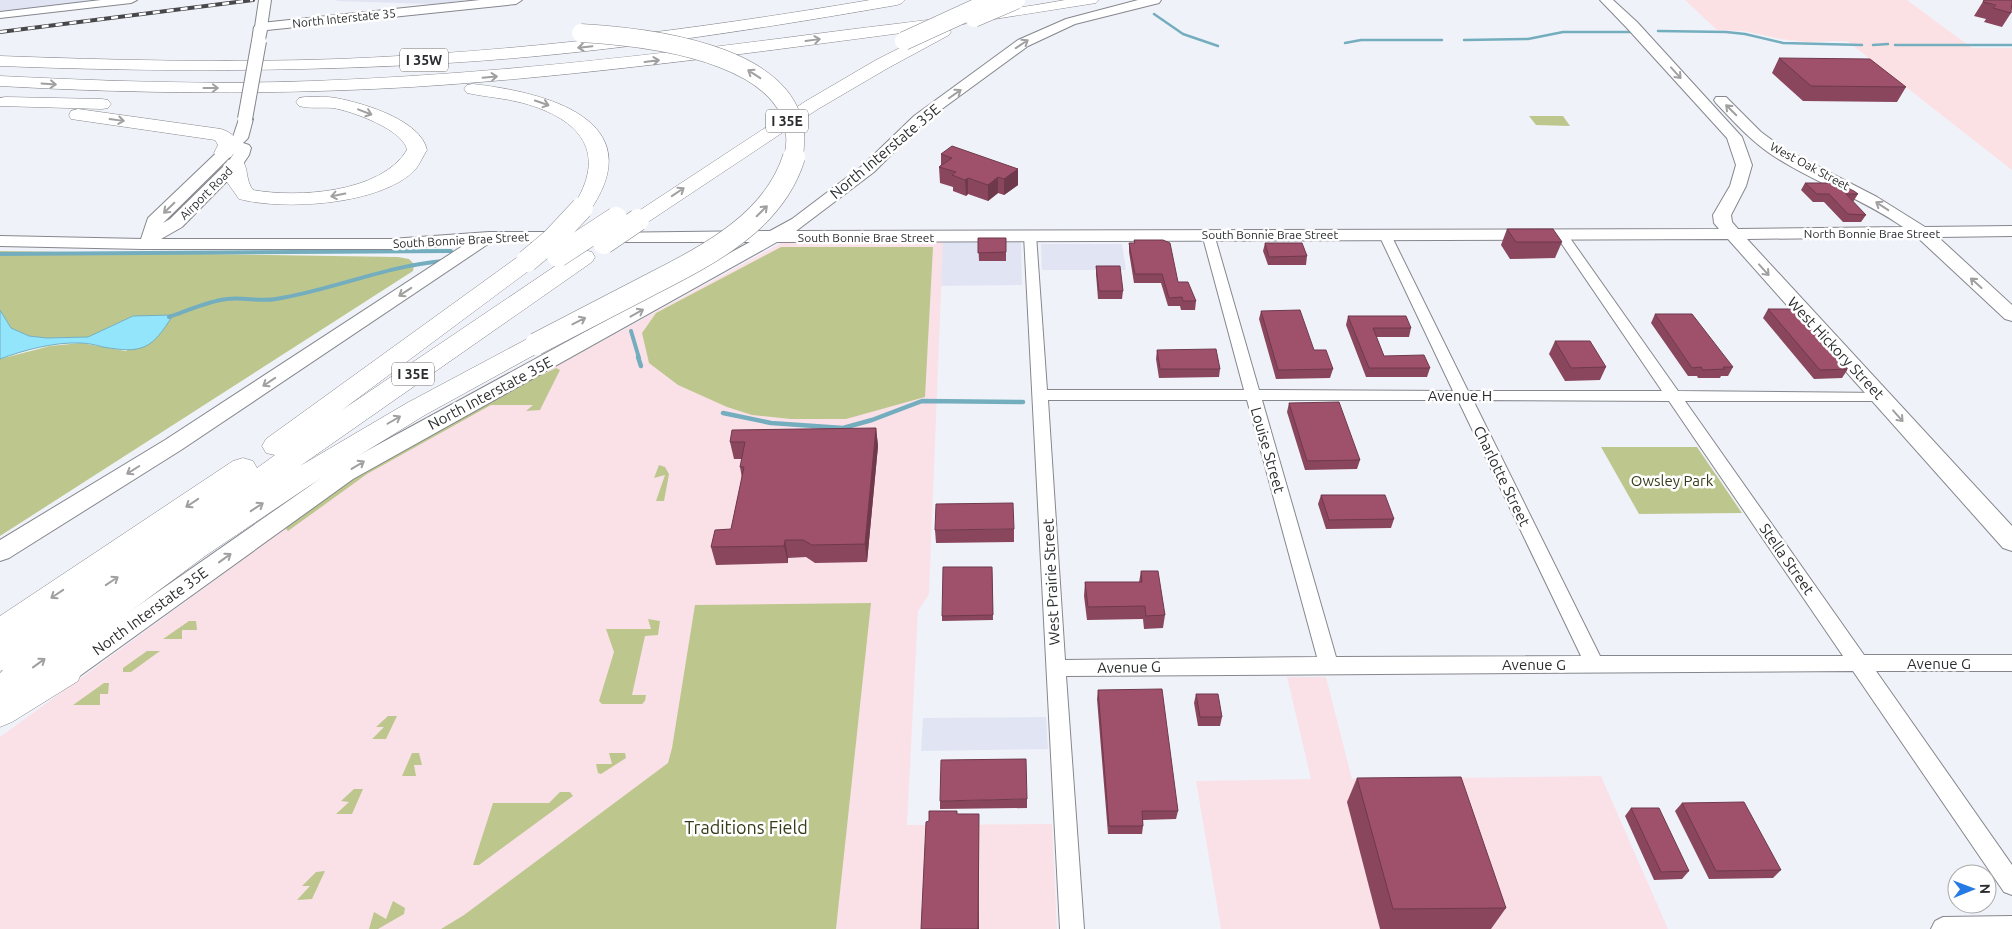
<svg xmlns="http://www.w3.org/2000/svg" width="2012" height="929" viewBox="0 0 2012 929" font-family="Ubuntu,sans-serif">
	<style>
		.built { fill: #e1e5f3 }
		.education { fill: #fae1e8 }
		.medical { fill: #fce1e4 }
		.green { fill: #bdc78d }
		.water { fill: #93e5fc; stroke: #74aebe }
		.lines { fill: none; stroke-linecap: round; stroke-linejoin: round }
		.stream-far2 { stroke: #74aebe; stroke-width: 2.5 }
		.stream-far1 { stroke: #74aebe; stroke-width: 4 }
		.stream { stroke: #74aebe; stroke-width: 4.5 }
		.minor-casing { stroke: #85878d; stroke-width: 2 }
		.tertiary-casing { stroke: #85878d; stroke-width: 2 }
		.secondary-casing { stroke: #85878d; stroke-width: 2 }
		.motorway-casing { stroke: #85878d; stroke-width: 1 }
		.minor { fill: #fff; fill-rule: evenodd }
		.tertiary { fill: #fff; fill-rule: evenodd }
		.secondary { fill: #fff; fill-rule: evenodd }
		.motorway { fill: #fff; fill-rule: evenodd }
		.rail-casing { stroke: #47484b; stroke-width: 4 }
		.rail { stroke: #fff; stroke-width: 2.5; stroke-dasharray: 7; stroke-linecap: butt }
		.secondary-bridge-casing { stroke: #85878d; stroke-width: 16; stroke-linecap: butt }
		.motorway-bridge-far1-casing { stroke: #85878d; stroke-width: 19; stroke-linecap: butt }
		.motorway-bridge-casing { stroke: #85878d; stroke-width: 23; stroke-linecap: butt }
		.secondary-bridge { stroke: #fff; stroke-width: 14 }
		.motorway-bridge-far1 { stroke: #fff; stroke-width: 18 }
		.motorway-bridge { stroke: #fff; stroke-width: 22 }
		.wall { fill: #89465d }
		.shaded-wall { fill: #6f394c }
		.building { fill: #9f516c; stroke: #6f394c }
		.oneway { stroke: #a0a0a1 }
		.labels { text-anchor: middle; dominant-baseline: central; stroke-width: 5; stroke-linejoin: round; paint-order: stroke }
		.far-street-label { font-size: 12px; fill: #2b2c2e; stroke: #fff }
		.shield { fill: #fff; stroke: #6b6b6d; stroke-width: 1 }
		.shield-label { font-size: 14px; font-weight: bold; fill: #2b2c2e }
		.street-label { font-size: 15px; fill: #2b2c2e; stroke: #fff }
		.park-label { font-size: 15px; fill: #373c19; stroke: #fff }
		.near-park-label { font-size: 18px; fill: #373c19; stroke: #fff }
	</style>
	<rect width="100%" height="100%" fill="#f0f2f9"/>
	<g class="built">
		<polygon points="0,0 118,0 0,14"/>
		<polygon points="337,0 469,0 433,4 336,1"/>
		<polygon points="933,241 1021,241 1022,285 931,286"/>
		<polygon points="1041,244 1122,244 1126,270 1042,270"/>
		<polygon points="1046,717 1048,749 921,751 923,718"/>
	</g>
	<g class="education">
		<polygon points="943,242 929,594 918,611 907,825 1052,824 1057,929 0,929 0,737 359,475 781,243"/>
		<polygon points="1287,677 1326,677 1352,779 1601,776 1668,929 1221,929 1196,781 1311,779"/>
	</g>
	<polygon class="medical" points="1685,0 1907,0 1972,48 2012,48 2012,170 1847,41 1805,42 1781,39 1744,31 1717,30"/>
	<g class="green">
		<polygon points="1529,116 1563,116 1570,126 1536,125"/>
		<polygon points="781,247 933,247 925,397 846,419 791,419 752,415 727,407 678,385 649,363 642,333 656,313"/>
		<polygon points="0,251 398,257 409,259 414,264 413,271 0,536 0,359 50,346 81,343 126,351 172,316 133,316 88,337 47,338 29,336 11,328 0,310"/>
		<polygon points="556,368 560,370 540,410 526,411 533,405 491,405 367,474 288,531 286,529 288,524 368,469 540,374 542,375"/>
		<polygon points="1601,447 1697,447 1742,513 1639,514"/>
		<polygon points="659,465 665,467 669,474 664,501 656,501 665,475 654,478"/>
		<polygon points="871,603 836,929 441,929 464,915 668,763 672,748 695,605"/>
		<polygon points="648,619 660,621 658,635 645,636 632,695 646,695 645,701 642,704 602,704 599,701 614,652 606,629 651,629"/>
		<polygon points="189,621 196,621 197,630 182,630 182,639 163,639"/>
		<polygon points="147,651 160,651 131,672 123,672 123,668"/>
		<polygon points="104,683 109,683 108,694 100,694 100,705 73,705"/>
		<polygon points="388,716 397,716 386,739 372,739 384,727 376,727"/>
		<polygon points="412,753 419,753 422,765 414,765 416,776 402,776"/>
		<polygon points="609,753 625,753 626,758 601,774 598,773 596,764 612,764"/>
		<polygon points="354,789 363,789 352,814 336,814 349,802 341,801"/>
		<polygon points="560,792 570,792 573,796 479,865 473,865 493,803 549,803"/>
		<polygon points="325,871 312,899 297,900 310,886 302,886 316,872"/>
		<polygon points="393,901 405,908 404,914 378,929 369,929 374,912 386,919"/>
	</g>
	<path class="water" d="M0 310 11 328 29 336 47 338 88 337 133 316 173 315C152 349 143 354 103 347 96 345 88 343 80 343 54 342 24 350 0 359Z"/>
	<g class="lines">
		<g class="stream-far2">
			<polyline points="1154,14 1183,34 1218,46"/>
			<polyline points="1658,31 1726,32 1745,34 1783,43 1862,45"/>
			<polyline points="1464,40 1528,39 1563,32 1631,32"/>
			<polyline points="1345,43 1361,40 1442,40"/>
			<polyline points="1873,45 1888,44"/>
			<polyline points="1895,45 2012,45"/>
		</g>
		<g class="stream-far1">
			<polyline points="0,254 451,251"/>
			<path d="M169 317C187 311 208 301 227 299 243 297 261 302 276 299 333 290 385 266 443 261"/>
			<polyline points="631,331 639,358"/>
		</g>
		<g class="stream">
			<polyline points="638,357 641,366"/>
			<polyline points="723,413 771,423 843,428 872,420 922,401 1023,402"/>
		</g>
		<defs>
			<g id="minor">
				<path d="M1208 230 1214 234 1259 390 1453 391 1379 235 1385 231 1391 235 1468 391H1662L1555 234 1561 230 1565 231 1678 391 1885 393 1888 396 1885 399 1880 401H1685L1864 655H2012V671H1876L2012 865V895L2004 892 1853 671 1066 676 1084 929H1060L1024 235 1030 231 1036 235 1047 390H1244L1202 234ZM1048 400H1247L1317 657 1065 660ZM1262 400H1458L1581 656 1336 657ZM1473 400 1669 401 1843 656H1600Z"/>
				<polygon points="2012,916 2012,929 1931,929 1935,921 1943,917"/>
			</g>
			<g id="tertiary">
				<polygon points="101,0 137,0 131,3 0,18 0,12"/>
				<polygon points="259,0 271,0 267,27 261,31 255,27"/>
				<polygon points="0,236 143,239 149,241 151,244 149,247 143,249 0,246"/>
			</g>
			<g id="secondary">
				<polygon points="480,0 522,0 516,4 267,30 264,44 254,44 252,41 254,27 261,23"/>
				<path d="M1138 0H1161L1159 3 1075 24 1028 46 924 122 874 172 796 231 1719 229 1714 223 1713 215 1730 186 1736 165 1727 138 1627 28 1600 0H1613L1637 22 1742 137 1752 165 1746 186 1731 215 1732 222 1738 229 1903 227C1861 198 1813 182 1772 155 1750 140 1734 122 1716 103L1714 100 1716 97H1726L1761 132 1784 149 1877 197 1925 227 2012 226V236L1938 237 2012 305V321L2005 319 1917 237 1747 239 2012 526V551L2003 548 1728 239 777 242 353 479 63 688 53 691 43 688 39 680 43 672 337 467 750 242H604L598 241 595 237 598 233 770 231 792 219 862 166 914 116 1018 40 1066 19Z"/>
				<path d="M245 114 250 116 253 119 248 138 243 143 249 145 251 148 249 155 241 167 182 227 161 239H391L489 232H569L575 233 578 237 575 241 569 242H491L181 450 9 558 0 561V540L165 440 464 245 391 249H143L137 248 134 244 137 240 141 239 148 218 233 137 240 116ZM234 153 229 161 170 219 163 223Z"/>
			</g>
			<g id="motorway">
				<path d="M870 0H905L902 3 897 5C748 31 599 54 448 63 299 72 150 72 0 66V56C113 60 225 63 338 59 517 52 694 30 870 0Z"/>
				<path d="M1065 0H1099L1096 3 944 27 949 29 951 32 949 35 888 68 818 109 645 224 638 226 631 224 627 220 631 216 806 101 876 60 939 28C764 51 588 76 412 87 274 95 138 94 0 86V76C104 81 208 85 312 81 480 75 648 56 815 34 898 23 982 15 1065 0Z"/>
				<path d="M473 84C544 92 654 119 589 212L582 214 575 212 572 208C609 153 581 119 523 103 505 98 485 97 467 93L464 89 467 85Z"/>
				<polygon points="6,97 102,99 108,100 111,104 108,108 102,109 0,106 0,98"/>
				<path d="M305 97C315 97 326 96 336 98 363 103 421 120 427 150 423 156 420 164 415 170 381 205 284 211 239 199L227 182 225 164 228 160 235 158 242 160C249 169 245 179 253 190 298 198 381 193 407 150 404 130 352 111 333 108 322 107 310 109 299 106L296 102 299 98Z"/>
				<path d="M78 109 221 129C230 132 236 136 238 145L231 157 224 159 217 157 214 153 218 145 215 140 71 119 69 115 71 111Z"/>
				<polygon points="584,250 592,252 595,257 592,262 300,466 407,403 527,339 536,336 545,339 548,344 545,349 425,415 309,486 205,556 68,658 78,661 82,671 78,681 12,722 0,727 0,673 3,670 0,671 0,616 233,461 243,458 253,461 257,468 275,455 266,453 262,446 266,439 519,256 527,254 535,256 538,261 535,266 342,410 576,252"/>
			</g>
		</defs>
		<use href="#minor" class="minor-casing"/>
		<use href="#tertiary" class="tertiary-casing"/>
		<use href="#secondary" class="secondary-casing"/>
		<use href="#motorway" class="motorway-casing"/>
		<use href="#minor" class="minor"/>
		<use href="#tertiary" class="tertiary"/>
		<use href="#secondary" class="secondary"/>
		<use href="#motorway" class="motorway"/>
		<defs>
			<polyline id="rail" points="0,32 253,0"/>
		</defs>
		<use href="#rail" class="rail-casing"/>
		<use href="#rail" class="rail"/>
		<defs>
			<polyline id="secondary-bridge" points="245,119 259,41"/>
			<g id="motorway-bridge-far1">
				<polyline points="974,18 1016,0"/>
				<path d="M581 33C650 37 817 55 793 159"/>
				<polyline points="904,41 989,2"/>
			</g>
			<g id="motorway-bridge">
				<polyline points="604,243 638,220"/>
				<polyline points="558,256 616,218"/>
				<polyline points="527,261 552,240 582,208"/>
				<path d="M536 344C572 325 608 307 644 288 702 258 773 225 794 157"/>
			</g>
		</defs>
		<use href="#secondary-bridge" class="secondary-bridge-casing"/>
		<use href="#motorway-bridge-far1" class="motorway-bridge-far1-casing"/>
		<use href="#motorway-bridge" class="motorway-bridge-casing"/>
		<use href="#secondary-bridge" class="secondary-bridge"/>
		<use href="#motorway-bridge-far1" class="motorway-bridge-far1"/>
		<use href="#motorway-bridge" class="motorway-bridge"/>
	</g>
	<g class="wall">
		<polygon points="1984,0 2011,13 2002,27 1984,22 1986,19 1974,16"/>
		<polygon points="1779,58 1906,87 1897,102 1803,101 1772,73"/>
		<polygon points="941,154 1018,169 1018,185 1004,195 998,193 988,201 968,194 966,196 953,191 953,187 940,183 939,167 941,165"/>
		<polygon points="1805,183 1858,194 1853,202 1866,215 1861,222 1843,222 1824,202 1813,202 1801,190"/>
		<polygon points="1507,229 1562,242 1555,258 1510,259 1501,245"/>
		<polygon points="978,238 1006,238 1006,261 979,261"/>
		<polygon points="1134,240 1196,301 1195,310 1181,310 1180,306 1168,306 1161,283 1134,283 1129,252 1129,243 1134,243"/>
		<polygon points="1265,243 1307,256 1306,265 1268,265 1263,251"/>
		<polygon points="1096,266 1123,291 1122,299 1098,299 1096,274"/>
		<polygon points="1768,309 1848,369 1842,378 1814,379 1763,318"/>
		<polygon points="1261,311 1314,350 1333,369 1330,378 1276,379 1259,319"/>
		<polygon points="1655,314 1733,367 1728,376 1721,376 1720,378 1698,378 1697,376 1688,376 1651,323"/>
		<polygon points="1348,316 1411,328 1409,337 1376,337 1384,356 1430,368 1427,377 1366,377 1346,325"/>
		<polygon points="1555,341 1606,367 1600,380 1565,381 1549,354"/>
		<polygon points="1157,350 1220,369 1219,377 1159,378 1156,359"/>
		<polygon points="1289,403 1360,460 1357,469 1305,470 1287,412"/>
		<polygon points="876,428 878,446 867,562 815,563 806,557 788,558 788,563 716,565 711,547 731,529 742,478 740,467 742,459 734,459 730,442"/>
		<polygon points="1321,495 1394,519 1391,528 1326,529 1318,504"/>
		<polygon points="1014,529 1014,542 936,543 935,530"/>
		<polygon points="992,567 993,620 942,621 942,616"/>
		<polygon points="1141,571 1165,615 1163,628 1144,629 1143,619 1087,620 1084,596 1085,582 1139,582"/>
		<polygon points="1098,690 1178,811 1176,819 1143,820 1143,826 1142,834 1108,834 1097,699"/>
		<polygon points="1196,694 1222,717 1220,726 1198,726 1194,703"/>
		<polygon points="1357,778 1506,908 1491,929 1380,929 1347,802"/>
		<polygon points="1027,799 1027,808 940,809 940,801"/>
		<polygon points="1682,803 1781,870 1773,878 1709,879 1675,811"/>
		<polygon points="1631,808 1689,871 1682,879 1654,880 1625,816"/>
	</g>
	<g class="shaded-wall">
		<polygon points="1018,169 1018,185 1004,195 1004,179"/>
		<polygon points="998,177 998,193 988,201 988,185"/>
		<polygon points="968,178 968,194 966,196 965,180"/>
		<polygon points="876,428 878,446 867,562 865,544"/>
		<polygon points="785,540 788,558 788,563 784,546"/>
		<polygon points="979,814 979,929 978,929"/>
	</g>
	<g class="building">
		<polygon points="1984,0 2012,0 2011,13 1993,8 1996,5 1983,2"/>
		<polygon points="1779,58 1870,59 1906,87 1811,86"/>
		<polygon points="952,146 1018,169 1004,179 998,177 988,185 968,178 965,180 952,175 956,172 939,167 952,158 941,154"/>
		<polygon points="1805,183 1837,183 1854,191 1858,194 1846,194 1866,215 1848,214 1829,194 1817,194"/>
		<polygon points="1507,229 1553,229 1562,242 1516,242"/>
		<polygon points="978,238 1006,238 1006,252 978,253"/>
		<polygon points="1134,240 1163,240 1170,243 1178,282 1188,282 1196,301 1183,301 1182,297 1169,298 1162,274 1135,274 1129,243 1135,243"/>
		<polygon points="1265,243 1302,243 1307,256 1269,257"/>
		<polygon points="1096,266 1120,266 1123,291 1099,291"/>
		<polygon points="1768,309 1794,309 1848,369 1820,370"/>
		<polygon points="1300,310 1314,350 1326,350 1333,369 1278,370 1261,311"/>
		<polygon points="1655,314 1692,314 1733,367 1723,367 1725,369 1703,370 1701,367 1692,368"/>
		<polygon points="1348,316 1406,316 1411,328 1373,328 1384,356 1424,355 1430,368 1369,368"/>
		<polygon points="1555,341 1590,341 1606,367 1571,368"/>
		<polygon points="1216,349 1220,369 1160,369 1157,350"/>
		<polygon points="1339,402 1360,460 1307,461 1289,403"/>
		<polygon points="876,428 865,544 812,545 803,540 785,540 784,546 711,547 715,530 731,529 744,467 740,467 745,442 730,442 732,430"/>
		<polygon points="1321,495 1385,495 1394,519 1329,520"/>
		<polygon points="1013,503 1014,529 935,530 936,504"/>
		<polygon points="943,567 992,567 993,615 942,616"/>
		<polygon points="1141,571 1158,571 1165,615 1146,616 1145,606 1088,607 1085,582 1142,582"/>
		<polygon points="1162,689 1178,811 1142,811 1143,826 1109,826 1098,690"/>
		<polygon points="1196,694 1218,694 1222,717 1200,717"/>
		<polygon points="1026,759 1027,799 940,801 941,760"/>
		<polygon points="1461,777 1506,908 1393,909 1357,778"/>
		<polygon points="1744,802 1781,870 1716,871 1682,803"/>
		<polygon points="1631,808 1659,808 1689,871 1661,872"/>
		<polygon points="929,811 957,811 957,814 979,814 978,929 921,929 926,822 929,821"/>
	</g>
	<defs><path id="oneway-shaft" d="M-6 0H5M1.5-3L5.5 0L1.5 3" fill="none" stroke-width="1.6" stroke-linecap="round" stroke-linejoin="round" transform="scale(1.25)"/></defs>
	<g class="oneway">
		<use href="#oneway-shaft" transform="translate(813 40) rotate(-8)"/>
		<use href="#oneway-shaft" transform="translate(1022 44) rotate(-34)"/>
		<use href="#oneway-shaft" transform="translate(585 47) rotate(174)"/>
		<use href="#oneway-shaft" transform="translate(652 61) rotate(-7)"/>
		<use href="#oneway-shaft" transform="translate(1676 73) rotate(48)"/>
		<use href="#oneway-shaft" transform="translate(754 74) rotate(-147)"/>
		<use href="#oneway-shaft" transform="translate(490 77) rotate(-5)"/>
		<use href="#oneway-shaft" transform="translate(49 84) rotate(4)"/>
		<use href="#oneway-shaft" transform="translate(211 88)"/>
		<use href="#oneway-shaft" transform="translate(955 94) rotate(-35)"/>
		<use href="#oneway-shaft" transform="translate(542 103) rotate(19)"/>
		<use href="#oneway-shaft" transform="translate(1731 110) rotate(-135)"/>
		<use href="#oneway-shaft" transform="translate(365 112) rotate(21)"/>
		<use href="#oneway-shaft" transform="translate(117 120) rotate(8)"/>
		<use href="#oneway-shaft" transform="translate(678 192) rotate(-34)"/>
		<use href="#oneway-shaft" transform="translate(338 195) rotate(169)"/>
		<use href="#oneway-shaft" transform="translate(1882 206) rotate(-147)"/>
		<use href="#oneway-shaft" transform="translate(169 208) rotate(136)"/>
		<use href="#oneway-shaft" transform="translate(762 211) rotate(-45)"/>
		<use href="#oneway-shaft" transform="translate(1764 270) rotate(48)"/>
		<use href="#oneway-shaft" transform="translate(1976 283) rotate(-138)"/>
		<use href="#oneway-shaft" transform="translate(405 292) rotate(147)"/>
		<use href="#oneway-shaft" transform="translate(637 313) rotate(-29)"/>
		<use href="#oneway-shaft" transform="translate(579 321) rotate(-27)"/>
		<use href="#oneway-shaft" transform="translate(269 382) rotate(146)"/>
		<use href="#oneway-shaft" transform="translate(1898 416) rotate(48)"/>
		<use href="#oneway-shaft" transform="translate(394 420) rotate(-30)"/>
		<use href="#oneway-shaft" transform="translate(358 465) rotate(-31)"/>
		<use href="#oneway-shaft" transform="translate(133 470) rotate(148)"/>
		<use href="#oneway-shaft" transform="translate(192 503) rotate(146)"/>
		<use href="#oneway-shaft" transform="translate(257 507) rotate(-33)"/>
		<use href="#oneway-shaft" transform="translate(225 558) rotate(-36)"/>
		<use href="#oneway-shaft" transform="translate(112 581) rotate(-34)"/>
		<use href="#oneway-shaft" transform="translate(57 594) rotate(146)"/>
		<use href="#oneway-shaft" transform="translate(39 663) rotate(-36)"/>
	</g>
	<g class="labels">
		<g class="far-street-label">
			<text transform="translate(344 18) rotate(-6)">North Interstate 35</text>
			<text transform="translate(1810 166) rotate(28)">West Oak Street</text>
			<text transform="translate(206 193) rotate(-45)">Airport Road</text>
			<text x="1872" y="233">North Bonnie Brae Street</text>
			<text x="1270" y="234">South Bonnie Brae Street</text>
			<text x="866" y="237">South Bonnie Brae Street</text>
			<text transform="translate(461 240) rotate(-3)">South Bonnie Brae Street</text>
		</g>
		<g class="shield">
			<rect x="400" y="48.5" width="48" height="23" rx="4"/>
			<rect x="766" y="109.5" width="42" height="23" rx="4"/>
			<rect x="392" y="362.5" width="42" height="23" rx="4"/>
		</g>
		<g class="shield-label">
			<text x="424" y="60">I 35W</text>
			<text x="787" y="121">I 35E</text>
			<text x="413" y="374">I 35E</text>
		</g>
		<g class="street-label">
			<text transform="translate(885 151) rotate(-40)">North Interstate 35E</text>
			<text transform="translate(1836 348) rotate(47)">West Hickory Street</text>
			<text transform="translate(490 393) rotate(-28)">North Interstate 35E</text>
			<text x="1460" y="395">Avenue H</text>
			<text transform="translate(1268 450) rotate(74)">Louise Street</text>
			<text transform="translate(1502 476) rotate(64)">Charlotte Street</text>
			<text transform="translate(1787 559) rotate(55)">Stella Street</text>
			<text transform="translate(1051 582) rotate(-93)">West Prairie Street</text>
			<text transform="translate(150 611) rotate(-36)">North Interstate 35E</text>
			<text x="1939" y="663">Avenue G</text>
			<text x="1534" y="664">Avenue G</text>
			<text transform="translate(1129 667) rotate(-1)">Avenue G</text>
		</g>
		<g class="park-label">
			<text x="1672" y="480">Owsley Park</text>
		</g>
		<g class="near-park-label">
			<text x="746" y="827">Traditions Field</text>
		</g>
	</g>
	<g transform="translate(1972 889) rotate(89)"><circle r="24" fill="#ffffff" stroke="#aaabab"/>
	<path d="M0-4L9 19L0 12L-9 19Z" fill="#257ae4"/>
	<text y="-8" font-size="14" font-weight="bold" text-anchor="middle" fill="#2b2c2e">N</text>
	</g>
</svg>
